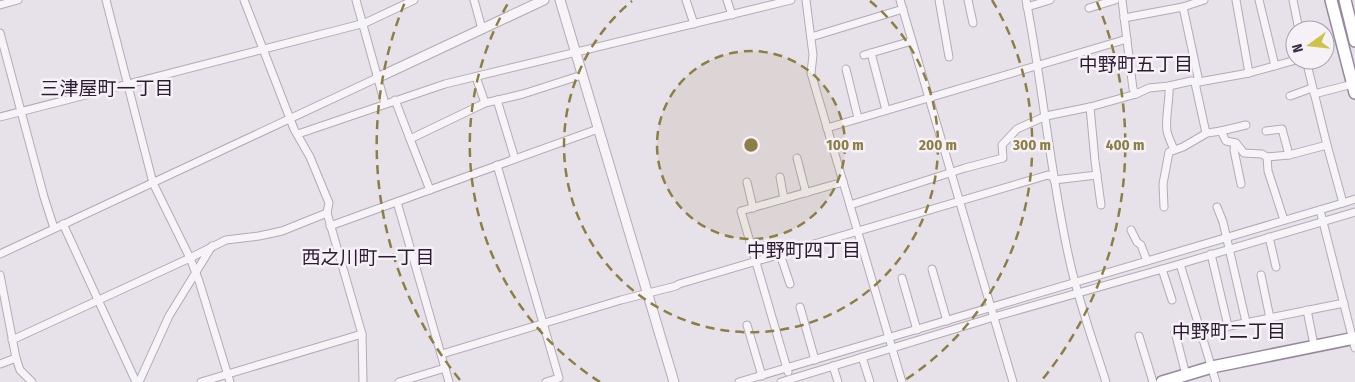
<svg xmlns="http://www.w3.org/2000/svg" width="1355" height="382" viewBox="0 0 1355 382" font-family="'Fira Sans Condensed','Noto Sans JP',sans-serif">
	<style>
		.lines { fill: none; stroke-linecap: round; stroke-linejoin: round }
		.minor-casing { stroke: #b3aab7; stroke-width: 9 }
		.tertiary-casing { stroke: #b3aab7; stroke-width: 11 }
		.trunk-casing { stroke: #9989a0; stroke-width: 14 }
		.minor { stroke: #f7f4f8; stroke-width: 7 }
		.tertiary { stroke: #f7f4f8; stroke-width: 9 }
		.trunk { stroke: #fff; stroke-width: 11 }
		.ring { fill: none; stroke: #8b7f45; stroke-width: 2.5; stroke-dasharray: 9 6 }
		.labels { text-anchor: middle; dominant-baseline: central; stroke-width: 5; stroke-linejoin: round; paint-order: stroke }
		.neighbourhood-label { font-size: 19px; fill: #2c1c32; stroke: #f5f1f7 }
		.centre { fill: #8b7f45; stroke: #f5f1f7; stroke-width: 2.5 }
		.ring-label { font-size: 15px; text-anchor: middle; font-weight: bold; fill: #8b7f45; stroke: #f5f1f7; stroke-width: 5; stroke-linejoin: round; paint-order: stroke }
	</style>
	<rect width="100%" height="100%" fill="#e7e1ea"/>
	<g class="lines">
		<defs>
			<g id="minor">
				<polyline points="106,0 153,183 190,258 199,281 230,382"/>
				<polyline points="244,0 294,129 310,157 329,203 327,213 362,334 363,382"/>
				<polyline points="356,0 385,104"/>
				<polyline points="474,0 482,29"/>
				<polyline points="686,0 694,24"/>
				<polyline points="727,0 732,15"/>
				<polyline points="806,0 813,55 811,73 902,382"/>
				<polyline points="900,0 1013,382"/>
				<polyline points="939,0 949,57"/>
				<polyline points="968,0 973,23"/>
				<path d="M1026 0C1043 86 1050 173 1069 258 1078 300 1093 341 1106 382"/>
				<polyline points="1122,0 1133,89 1136,94"/>
				<polyline points="1236,0 1249,73"/>
				<polyline points="1259,0 1275,66"/>
				<polyline points="1293,0 1299,30"/>
				<polyline points="0,5 18,0"/>
				<polyline points="1027,7 1050,0"/>
				<polyline points="1183,7 1199,82"/>
				<polyline points="1089,8 1115,0"/>
				<polyline points="1124,18 1183,7 1204,0"/>
				<polyline points="0,33 44,197 54,228"/>
				<polyline points="811,37 903,9"/>
				<polyline points="871,53 886,110"/>
				<polyline points="864,55 912,41"/>
				<polyline points="846,69 858,118"/>
				<polyline points="476,77 485,103 523,94 582,75"/>
				<polyline points="1195,83 1206,133"/>
				<path d="M1169 86C1170 101 1165 116 1167 131 1168 137 1172 144 1174 150"/>
				<polyline points="1314,94 1353,84"/>
				<polyline points="1290,96 1312,88"/>
				<polyline points="395,100 410,139 485,103"/>
				<polyline points="497,100 515,159"/>
				<polyline points="1090,107 1095,161 1101,205"/>
				<polyline points="0,117 365,23 414,0"/>
				<polyline points="827,128 1127,39"/>
				<polyline points="1221,131 1246,125"/>
				<polyline points="1266,131 1282,129 1289,155"/>
				<polyline points="298,134 445,84 791,0"/>
				<polyline points="410,139 430,190"/>
				<polyline points="1235,143 1234,150 1241,184"/>
				<polyline points="1267,157 1268,171 1284,220"/>
				<polyline points="797,158 806,193"/>
				<polyline points="497,165 559,378 546,382"/>
				<polyline points="780,177 784,199"/>
				<polyline points="1054,180 1097,175"/>
				<polyline points="747,182 753,208"/>
				<polyline points="397,202 449,382"/>
				<polyline points="1343,203 1355,199"/>
				<polyline points="850,205 965,168 1003,158 1002,145 1017,129 1046,116 1090,107 1136,94 1149,88 1169,86 1191,81 1199,82 1249,73 1296,60"/>
				<polyline points="1164,207 1163,184 1169,152 1183,147 1207,133 1221,131 1226,141 1236,143 1244,153 1262,154 1267,157 1289,155 1327,145"/>
				<polyline points="1217,207 1223,222 1246,322"/>
				<polyline points="1320,210 1355,348"/>
				<polyline points="63,224 136,382"/>
				<polyline points="330,226 598,129"/>
				<polyline points="1131,230 1137,242 1141,245 1147,261"/>
				<polyline points="1269,237 1276,267"/>
				<polyline points="0,254 377,78"/>
				<polyline points="780,254 790,284"/>
				<polyline points="1211,254 1228,326"/>
				<polyline points="932,269 947,321"/>
				<polyline points="1162,269 1172,300"/>
				<polyline points="0,275 16,358 20,370 32,382"/>
				<polyline points="1261,275 1270,318"/>
				<polyline points="902,278 917,330"/>
				<polyline points="800,307 815,360"/>
				<polyline points="1307,310 1314,345"/>
				<polyline points="747,325 762,376"/>
				<polyline points="1175,332 1186,375"/>
				<polyline points="1200,332 1344,303"/>
				<polyline points="1139,336 1153,382"/>
				<polyline points="12,340 190,258 226,240 259,236 282,231 327,213"/>
				<polyline points="442,354 621,300 676,286 679,284 1048,175 1053,177"/>
				<polyline points="862,357 870,382"/>
				<polyline points="0,364 16,358"/>
				<polyline points="833,366 838,382"/>
				<polyline points="788,372 741,211 843,182"/>
				<polyline points="139,382 169,316 212,246"/>
				<polyline points="201,382 362,334"/>
				<polyline points="399,382 445,368"/>
				<polyline points="739,382 1343,203 1327,145 1306,60"/>
				<polyline points="781,382 994,317 1180,264"/>
				<polyline points="1216,382 1180,264 1355,212"/>
			</g>
			<g id="tertiary">
				<polyline points="560,0 674,382"/>
				<polyline points="377,78 544,0"/>
			</g>
			<g id="trunk">
				<polyline points="1331,0 1355,93"/>
				<polyline points="1345,0 1355,41"/>
				<polyline points="1162,382 1212,367 1355,338"/>
			</g>
		</defs>
		<use href="#minor" class="minor-casing"/>
		<use href="#tertiary" class="tertiary-casing"/>
		<use href="#trunk" class="trunk-casing"/>
		<use href="#minor" class="minor"/>
		<use href="#tertiary" class="tertiary"/>
		<use href="#trunk" class="trunk"/>
	</g>
	<circle cx="751" cy="145" r="94" fill="#8b7f45" fill-opacity=".12"/>
	<g class="ring">
		<circle cx="751" cy="145" r="94"/>
		<path d="M870 1A187 187 0 1 1 632 1"/>
		<path d="M600 382A281 281 0 0 1 510 0M992 0A281 281 0 0 1 902 382"/>
		<path d="M460 380A374 374 0 0 1 405 2M1097 2A374 374 0 0 1 1042 380"/>
	</g>
	<g class="labels">
		<g class="neighbourhood-label">
			<text x="1136" y="64">中野町五丁目</text>
			<text x="107" y="88">三津屋町一丁目</text>
			<text x="804" y="250">中野町四丁目</text>
			<text x="368" y="257">西之川町一丁目</text>
			<text x="1229" y="331">中野町二丁目</text>
		</g>
	</g>
	<circle cx="751" cy="145" r="8" class="centre"/>
	<g class="ring-label">
		<text x="845" y="150">100 m</text>
		<text x="938" y="150">200 m</text>
		<text x="1032" y="150">300 m</text>
		<text x="1125" y="150">400 m</text>
	</g>
	<g transform="translate(1310 45) rotate(255)"><circle r="24" fill="#f5f1f7" stroke="#aba1ae"/>
	<path d="M0-4L9 19L0 12L-9 19Z" fill="#ccc448"/>
	<text y="-8" font-size="14" font-weight="bold" text-anchor="middle" fill="#3b2a41">N</text>
	</g>
</svg>
